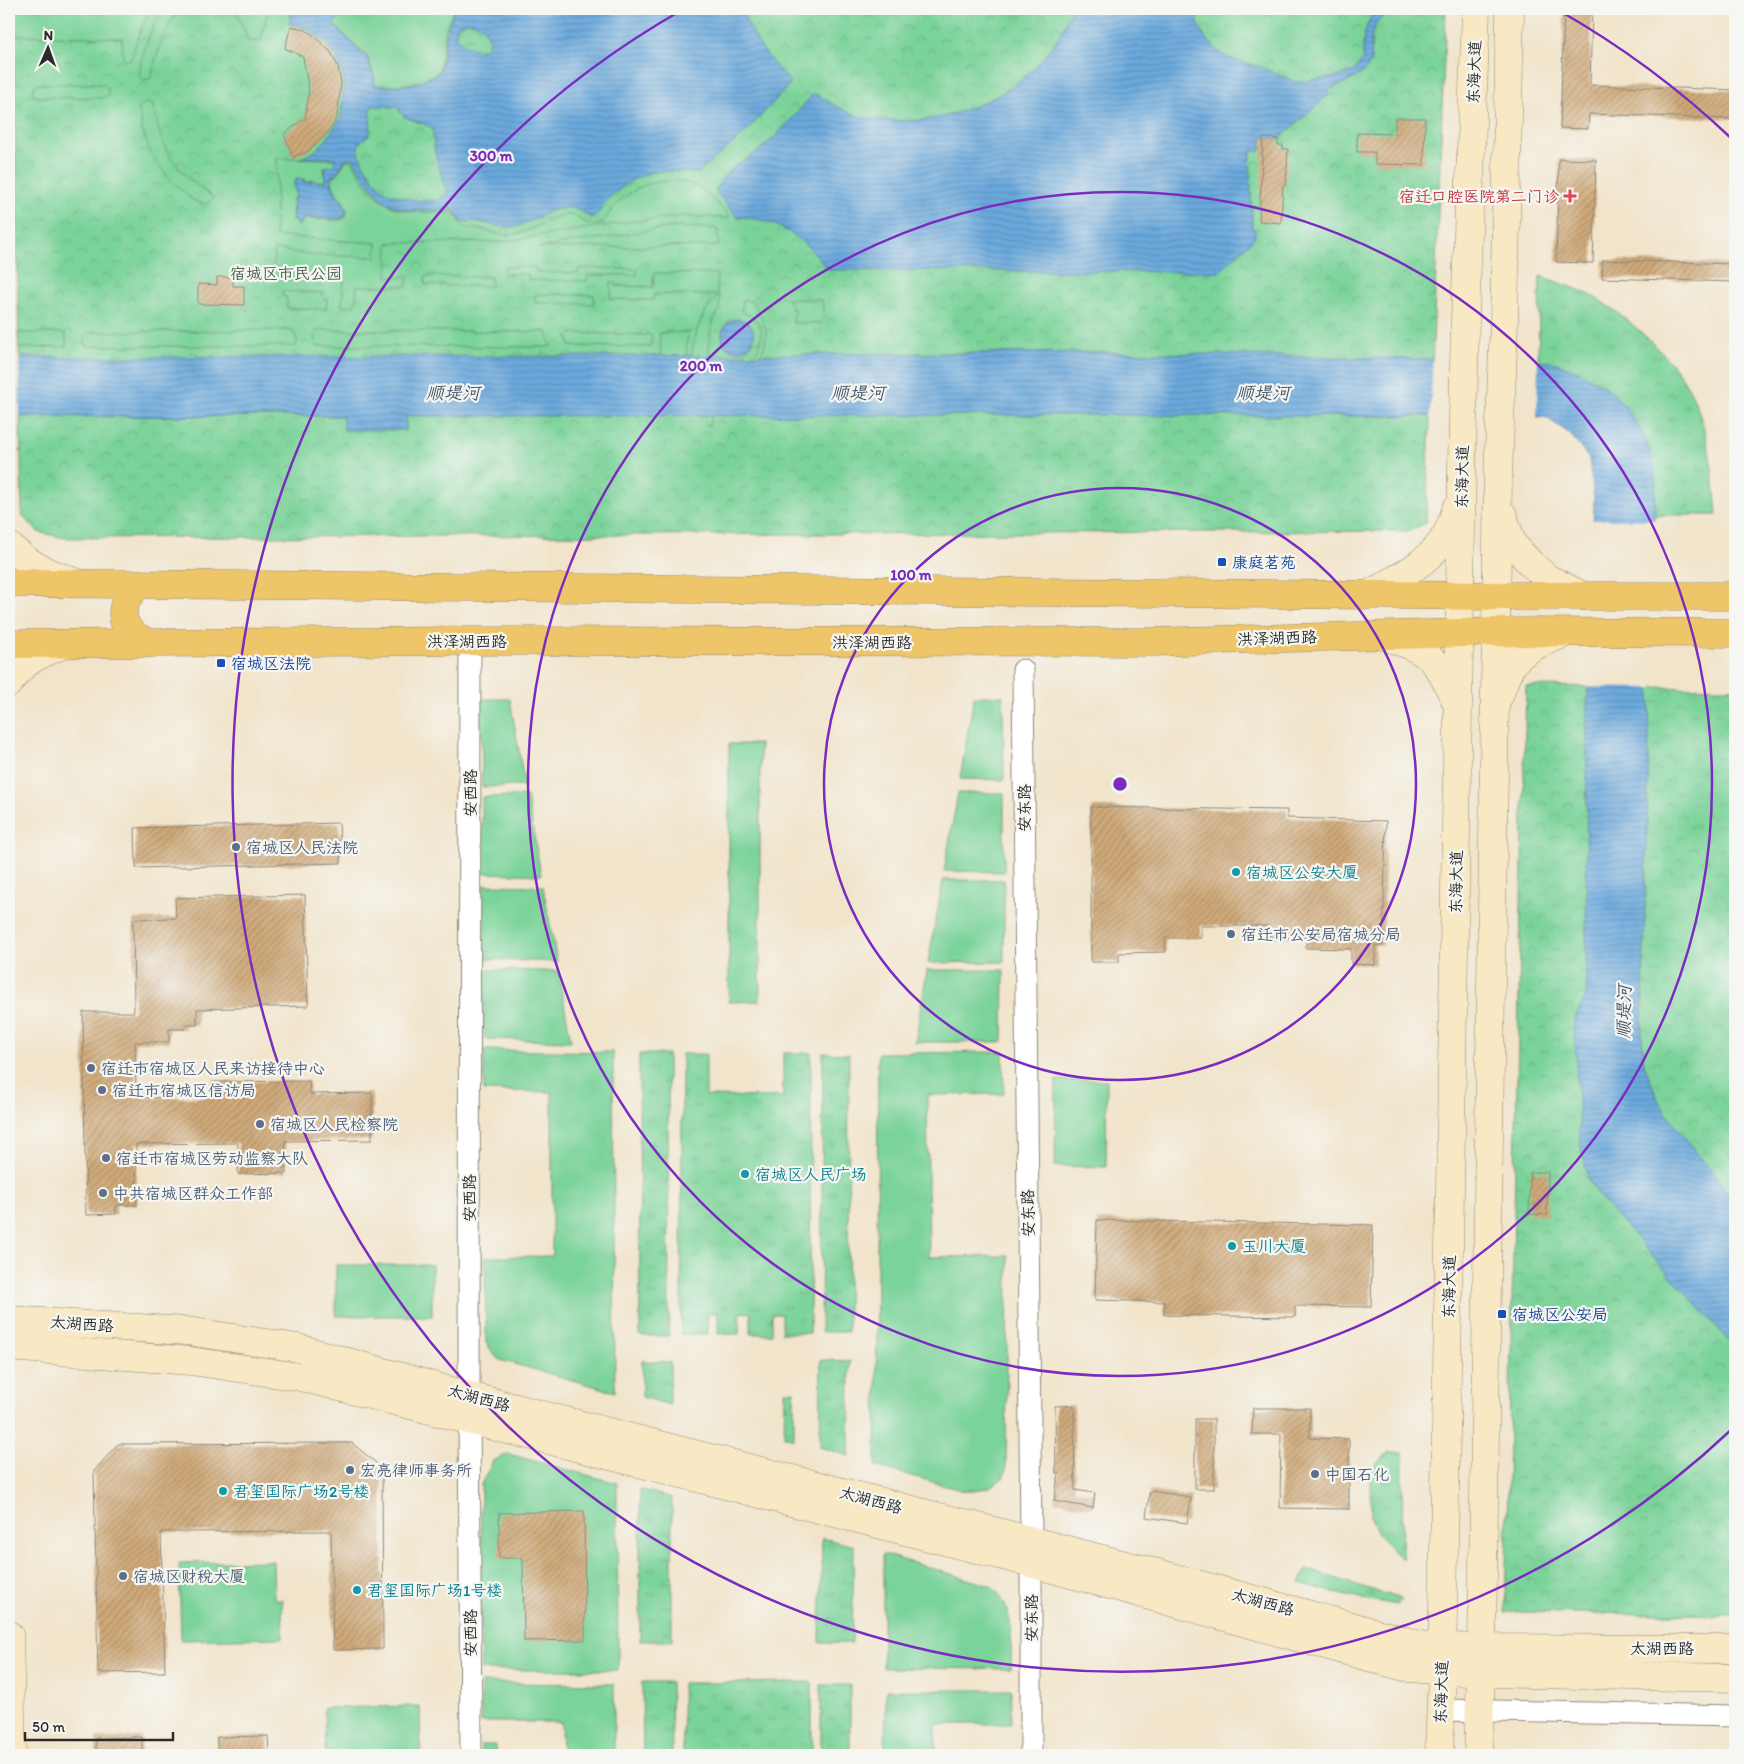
<svg xmlns="http://www.w3.org/2000/svg" width="1744" height="1764" viewBox="0 0 1744 1764" font-family="Itim,'LXGW WenKai TC',sans-serif">
	<style>
		.grass { fill: url(#grass-tufts); stroke: #527f62 }
		.park { fill: url(#park-crowns); stroke: #527f62 }
		.garden { fill: #7ad399; stroke: #527f62 }
		.water { fill: url(#water-rules); stroke: #4b6a84; fill-rule: evenodd }
		.pier { fill: #f1e4ca }
		.building { fill: url(#building-hatch) }
		.lines { fill: none; stroke-linecap: round; stroke-linejoin: round }
		.street-casing { stroke: #8e887a; stroke-width: 23 }
		.secondary-casing { stroke: #8e887a; stroke-width: 29 }
		.primary-casing { stroke: #8e887a; stroke-width: 29 }
		.street { stroke: #fff; stroke-width: 21 }
		.secondary { stroke: #f8e8c3; stroke-width: 28 }
		.primary { stroke: #eec569; stroke-width: 28 }
		.ring { fill: none; stroke: #7b2cbf; stroke-width: 2.5 }
		.health-dot { fill: #e0444e; stroke: #f6f6f2; stroke-width: 2 }
		.transit-dot { fill: #1a4fb4; stroke: #f6f6f2; stroke-width: 2 }
		.service-dot { fill: #5c6f8a; stroke: #f6f6f2; stroke-width: 2 }
		.culture-dot { fill: #0f9aa8; stroke: #f6f6f2; stroke-width: 2 }
		.labels { text-anchor: middle; dominant-baseline: central; stroke-width: 4.5; stroke-linejoin: round; paint-order: stroke }
		.street-label { font-size: 16px; fill: #2b2b2b; stroke: #f6f6f2 }
		.health-label { font-size: 16px; fill: #be3a42; stroke: #f6f6f2; text-anchor: end }
		.park-label { font-size: 16px; fill: #435d4c; stroke: #f6f6f2 }
		.transit-label { font-size: 16px; fill: #164399; stroke: #f6f6f2; text-anchor: start }
		.service-label { font-size: 16px; fill: #4e5e75; stroke: #f6f6f2; text-anchor: start }
		.culture-label { font-size: 16px; fill: #0d838f; stroke: #f6f6f2; text-anchor: start }
		.water-label { font-size: 18px; font-style: italic; fill: #415769; stroke: #f6f6f2 }
		.centre { fill: #7b2cbf; stroke: #f6f6f2; stroke-width: 2.5 }
		.ring-label { font-size: 15px; text-anchor: middle; font-weight: bold; fill: #7b2cbf; stroke: #f6f6f2; stroke-width: 4.5; stroke-linejoin: round; paint-order: stroke }
	</style>
	<defs>
		<pattern id="grass-tufts" width="24" height="20" patternUnits="userSpaceOnUse" patternTransform="scale(1.25)"><rect width="24" height="20" fill="#7ad399"/><path d="M3 7l-1-3M5 7V3M7 7l1-3M15 17l-1-3M17 17v-4M19 17l1-3" fill="none" stroke="#6ab584"/></pattern>
		<pattern id="park-crowns" width="20" height="18" patternUnits="userSpaceOnUse" patternTransform="scale(1.25)"><rect width="20" height="18" fill="#7ad399"/><path d="M2 6a3 3 0 1 1 6 0M12 15a3 3 0 1 1 6 0" fill="none" stroke="#6ab584"/></pattern>
		<pattern id="water-rules" width="6" height="5" patternUnits="userSpaceOnUse" patternTransform="scale(1.25)"><rect width="6" height="5" fill="#6ba9dd"/><path d="M0 2.5h6" fill="none" stroke="#588ab3"/></pattern>
		<pattern id="building-hatch" width="6" height="6" patternUnits="userSpaceOnUse" patternTransform="scale(1.25)"><rect width="6" height="6" fill="#d0aa7a"/><path d="M-1 1l2-2M0 6l6-6M5 7l2-2" fill="none" stroke="#a98b64"/></pattern>
	</defs>
	<rect width="100%" height="100%" fill="#f6f6f2"/>
	<filter id="ink" filterUnits="userSpaceOnUse"><feTurbulence type="fractalNoise" baseFrequency=".02" numOctaves="2"/><feDisplacementMap in="SourceGraphic" scale="10" xChannelSelector="R" yChannelSelector="G"/><feConvolveMatrix kernelMatrix="1 2 1 2 8 2 1 2 1" color-interpolation-filters="sRGB"/></filter>
	<filter id="wash" filterUnits="userSpaceOnUse"><feTurbulence type="fractalNoise" baseFrequency=".0096" numOctaves="4" result="noise"/><feDisplacementMap in="SourceGraphic" scale="20" xChannelSelector="R" yChannelSelector="G"/><feGaussianBlur stdDeviation="1.12" result="paint"/><feColorMatrix in="noise" values="0 0 0 0 0 0 0 0 0 0 0 0 0 0 0 0 0 1.4 0 .05"/><feComposite in="paint" operator="in"/></filter>
	<g filter="url(#wash)">
		<rect width="100%" height="100%" fill="#f1e4ca"/>
		<g class="grass">
			<path d="M1540 276C1557 282 1574 287 1590 295 1625 313 1679 363 1694 399 1709 436 1714 476 1717 515H1655V485L1653 463 1538 361Z"/>
			<polygon points="783,1053 811,1053 810,1333 782,1333 782,1314 772,1314 772,1334 751,1334 751,1313 740,1312 739,1334 718,1334 718,1313 708,1313 708,1334 681,1334 682,1054 706,1054 706,1096 783,1097"/>
			<polygon points="823,1053 849,1054 848,1332 821,1332"/>
			<polygon points="639,1054 668,1054 669,1336 640,1336"/>
			<polygon points="821,1360 850,1361 849,1456 820,1447"/>
			<polygon points="642,1361 670,1362 670,1405 642,1397"/>
			<polygon points="785,1391 794,1391 794,1439 784,1436"/>
			<polygon points="1390,1452 1403,1452 1402,1559 1378,1534 1371,1519 1371,1471 1378,1461"/>
			<polygon points="640,1489 672,1498 672,1641 640,1641"/>
			<polygon points="822,1538 854,1546 852,1643 820,1643"/>
			<polygon points="1306,1569 1401,1599 1397,1605 1346,1596 1300,1583"/>
			<polygon points="642,1682 671,1682 672,1755 643,1755"/>
			<polygon points="812,1682 812,1755 683,1755 682,1683"/>
			<rect x="821" y="1685" width="29" height="70"/>
		</g>
		<g class="park">
			<polygon points="13,9 1446,9 1426,523 1409,531 64,538 38,532 22,515"/>
			<polygon points="1526,686 1735,688 1735,1615 1505,1612"/>
		</g>
		<g class="garden">
			<polygon points="13,9 152,9 143,24 130,60 123,60 122,38 13,35"/>
			<path d="M164 9H180C162 33 158 49 151 78L144 80 139 76C142 53 150 28 164 9Z"/>
			<polygon points="235,9 268,9 261,40 249,42"/>
			<path d="M333 9H454L446 27 439 72C417 85 400 86 375 85L374 76 368 57 333 24 340 17Z"/>
			<polygon points="39,84 103,84 108,89 108,93 106,97 100,98 38,97 34,95 33,90 35,85"/>
			<path d="M146 103H152C156 119 159 135 166 149 175 168 196 186 213 197L211 202C199 207 192 199 184 192 157 170 141 142 139 107Z"/>
			<path d="M277 158 335 159V163L332 166 324 167 325 182 311 180 310 181 305 182V179H296C292 188 294 185 296 195L293 199 292 221H296L297 225H301L303 219 340 220 345 218C354 202 330 197 332 176H336L346 160H352C380 214 398 213 454 213 466 231 464 228 484 230 491 231 499 235 506 235 527 236 544 219 563 215 576 212 586 228 599 224 606 221 609 212 614 207 620 200 630 193 638 188 650 181 680 178 693 185 703 189 710 196 717 203 722 208 726 211 729 218L682 216 628 222 500 242 388 243 387 277H407V286H357L355 305 342 306 344 280 288 279V269L274 268V249L311 255 376 257 377 243 275 236Z"/>
			<polygon points="672,227 714,228 718,230 718,246 538,248"/>
			<polygon points="504,267 535,267 537,272 578,273 579,268 637,269 637,275 588,275 587,281 528,280 528,274 504,274"/>
			<polygon points="654,273 717,274 717,295 654,294 653,300 611,299 611,282 616,282 616,286 653,287"/>
			<polygon points="425,276 491,277 491,286 425,285"/>
			<polygon points="282,291 324,293 323,299 327,300 326,309 287,308 287,298 282,294"/>
			<polygon points="535,294 594,295 594,304 535,303"/>
			<path d="M720 295 719 311 714 319 710 333 709 350 708 373 717 389 709 426C703 422 695 413 693 406 685 374 692 315 720 295Z"/>
			<path d="M743 299 753 302C766 324 771 334 759 359L745 358C748 356 753 355 756 352 758 350 760 344 760 341 765 326 756 317 742 312Z"/>
			<polygon points="787,299 822,300 824,318 821,323 793,323 794,310"/>
			<polygon points="287,330 293,332 297,340 296,346 86,346 84,336 93,332"/>
			<polygon points="323,330 547,332 551,346 546,347 316,346 314,337 317,333"/>
			<polygon points="689,332 687,340 686,360 661,360 660,333"/>
			<polygon points="18,333 66,333 66,347 19,348"/>
			<polygon points="573,333 652,335 650,347 570,346 568,336"/>
			<polygon points="974,696 1003,696 1004,780 960,779"/>
			<polygon points="481,699 510,699 525,786 482,787"/>
			<polygon points="729,744 760,744 760,1001 729,1002"/>
			<polygon points="958,793 1004,793 1004,872 944,871"/>
			<polygon points="527,796 541,875 483,873 482,797"/>
			<polygon points="943,880 1004,880 1004,962 928,963"/>
			<polygon points="483,885 543,886 557,962 483,959"/>
			<polygon points="483,970 558,971 571,1041 484,1039"/>
			<polygon points="927,970 1004,970 1003,1042 915,1042"/>
			<polygon points="484,1050 613,1052 615,1392 500,1360 495,1356 486,1343 485,1257 552,1256 552,1092 484,1091"/>
			<polygon points="1003,1052 1004,1094 927,1095 929,1257 1008,1256 1006,1470 1003,1478 988,1488 965,1491 876,1466 878,1053"/>
			<polygon points="1056,1080 1107,1080 1106,1167 1055,1166"/>
			<rect x="336" y="1265" width="96" height="51"/>
			<polygon points="508,1454 617,1483 618,1670 481,1670 481,1484 493,1461"/>
			<path d="M883 1554 991 1586C1016 1608 1011 1638 1011 1669L883 1668Z"/>
			<polygon points="273,1561 274,1599 282,1599 283,1638 181,1640 179,1563"/>
			<polygon points="481,1683 614,1684 614,1755 562,1755 561,1722 481,1722"/>
			<polygon points="886,1690 1011,1690 1011,1724 936,1724 936,1755 885,1755"/>
			<polygon points="420,1706 421,1755 325,1755 324,1708"/>
			<rect x="481" y="1745" width="14" height="10"/>
		</g>
		<g class="water">
			<path d="M292 9H307L319 17 333 9 340 17 333 24 367 58 374 76V86C400 87 417 86 440 72L448 27 455 9H741C752 35 768 61 789 80V85L745 133 698 173C665 170 646 167 619 190 615 193 610 196 607 200 601 206 600 214 592 218L574 207 552 210 533 220 515 227 496 226 477 221 462 222 454 210C392 212 385 213 353 158H346L335 175 331 176C329 196 352 203 344 217L340 219 303 218 301 224H297L296 221H293L294 200 297 195 294 182H296V179L304 180V182H311V180L326 182 325 167 332 166 335 163V158H301L314 152 327 139 341 117 344 78 337 59 328 44 305 27 289 24ZM472 22C484 26 493 35 487 48 474 52 464 47 456 36L457 26 463 23ZM371 106 399 107V112L407 118 432 127 435 153 447 194C444 196 441 199 437 200 425 203 398 198 387 192 378 188 353 154 359 144 361 140 367 136 370 134Z"/>
			<path d="M1071 9H1196L1198 24 1204 36 1222 55 1240 62 1261 67 1296 82 1335 77 1353 72 1363 59C1362 41 1364 21 1379 9H1390C1383 15 1374 25 1372 35 1369 52 1377 61 1361 74 1352 81 1338 84 1329 90L1328 95 1279 139 1262 138 1261 151H1251C1249 177 1252 202 1252 228L1255 229V237L1219 272 829 270C803 238 780 219 737 217L715 191C729 164 742 164 763 147 782 132 798 111 814 93 830 102 848 115 866 118 884 121 924 122 942 117 963 112 994 99 1012 87 1035 71 1064 36 1071 9Z"/>
			<circle cx="738" cy="335" r="16"/>
			<path d="M1108 352 1553 362C1571 367 1594 378 1609 390 1629 407 1647 436 1653 462 1655 469 1655 478 1655 485L1642 1034 1644 1064 1658 1100 1670 1119 1735 1201V1347L1601 1199 1588 1179 1580 1141 1574 1020 1586 997 1587 709 1594 498 1589 459 1570 434 1545 417 1092 415 406 416V430H344L343 416 9 417V357L621 356Z"/>
		</g>
		<g class="pier">
			<polygon points="9,355 19,355 20,419 9,419"/>
			<polygon points="1433,356 1538,359 1537,420 1430,419"/>
			<polygon points="1591,520 1657,520 1653,688 1586,687"/>
		</g>
		<g id="blocks">
			<g class="building">
				<polygon points="1564,9 1592,9 1590,85 1735,90 1735,119 1589,114 1588,129 1560,128"/>
				<polygon points="291,26 304,29 312,34 331,52 338,67 341,83 337,117 329,131 321,140 307,152 293,157 284,134 305,118 309,91 303,57 285,48"/>
				<polygon points="1395,118 1425,118 1424,165 1375,164 1375,152 1357,152 1357,133 1395,134"/>
				<polygon points="1263,138 1278,139 1278,145 1283,145 1283,149 1288,149 1286,185 1283,185 1281,223 1259,221"/>
				<polygon points="1559,159 1596,160 1593,263 1556,262"/>
				<polygon points="1603,260 1735,264 1735,282 1602,278"/>
				<polygon points="217,277 233,277 233,286 244,286 244,305 198,304 198,284 217,285"/>
				<polygon points="1091,807 1287,810 1287,818 1386,821 1383,946 1375,945 1375,965 1351,964 1351,949 1306,948 1306,938 1269,937 1269,926 1201,926 1201,938 1165,938 1166,952 1119,953 1119,962 1091,962"/>
				<polygon points="339,823 341,863 136,868 135,828"/>
				<polygon points="305,895 308,1006 197,1009 197,1025 185,1025 185,1029 169,1029 169,1042 135,1042 136,1098 212,1097 212,1082 309,1081 310,1094 372,1093 372,1140 285,1141 286,1173 238,1174 238,1143 136,1144 137,1205 116,1205 116,1214 86,1215 83,1012 134,1012 133,919 176,918 175,898"/>
				<polygon points="1530,1172 1548,1172 1547,1215 1529,1214"/>
				<polygon points="1097,1220 1373,1225 1371,1307 1295,1306 1295,1317 1164,1315 1165,1302 1095,1300"/>
				<polygon points="1074,1405 1075,1490 1095,1493 1093,1508 1054,1501 1059,1473 1056,1473 1055,1406"/>
				<polygon points="1253,1408 1310,1408 1310,1438 1349,1439 1349,1509 1280,1508 1281,1434 1252,1434"/>
				<rect x="1195" y="1419" width="19" height="70"/>
				<polygon points="352,1443 382,1468 383,1649 333,1650 331,1531 161,1532 165,1672 98,1673 94,1471 118,1444"/>
				<polygon points="1150,1491 1191,1497 1187,1523 1146,1517"/>
				<polygon points="584,1511 585,1640 524,1641 523,1558 499,1558 499,1513"/>
				<polygon points="268,1736 269,1755 217,1755 217,1737"/>
				<polygon points="142,1737 142,1755 96,1755 96,1738"/>
			</g>
		</g>
	</g>
	<g filter="url(#ink)">
		<use href="#blocks" fill-opacity="0" stroke="#8e887a" stroke-width="1"/>
		<g class="lines">
			<defs>
				<g id="street">
					<polyline points="470,641 469,1396 471,1755"/>
					<polyline points="1023,670 1031,1542 1031,1755"/>
					<polyline points="1441,1710 1735,1716"/>
				</g>
				<g id="secondary">
					<polyline points="1503,515 1512,543 1530,563 1547,578 1583,596"/>
					<path d="M9 546C33 567 46 572 75 582"/>
					<path d="M1367 595C1390 583 1428 563 1442 541 1449 532 1453 520 1456 509"/>
					<path d="M1383 636C1431 651 1436 658 1457 704"/>
					<path d="M9 683C23 660 41 654 64 644"/>
					<path d="M1499 696C1503 685 1506 673 1513 664 1525 647 1548 640 1566 633"/>
					<polyline points="9,1320 187,1331 298,1348 469,1396 1161,1574 1424,1646 1482,1648 1735,1649"/>
					<polyline points="9,1347 191,1361 300,1377 1031,1563 1408,1668 1481,1673 1735,1678"/>
					<polyline points="9,1635 12,1755"/>
					<polyline points="1439,1755 1442,1672 1462,467 1465,320 1476,9"/>
					<polyline points="1478,1755 1482,1648 1498,474 1504,323 1510,9"/>
				</g>
				<g id="primary">
					<polyline points="9,583 1497,596 1735,596"/>
					<path d="M139 584C125 598 115 616 132 633 136 637 143 640 149 643"/>
					<polyline points="9,644 470,641 1152,642 1496,632 1735,633"/>
				</g>
			</defs>
			<use href="#street" class="street-casing"/>
			<use href="#secondary" class="secondary-casing"/>
			<use href="#primary" class="primary-casing"/>
			<use href="#street" class="street"/>
			<use href="#secondary" class="secondary"/>
			<use href="#primary" class="primary"/>
		</g>
	</g>
	<g class="ring">
		<circle cx="1120" cy="784" r="296"/>
		<circle cx="1120" cy="784" r="592"/>
		<path d="M1732 1429A889 889 0 1 1 682 10M1558 10A889 889 0 0 1 1732 139"/>
	</g>
	<path class="health-dot" d="M1567.5 188.5h5v5h5v5h-5v5h-5v-5h-5v-5h5z"/>
	<g class="transit-dot">
		<rect x="1217" y="557" width="10" height="10" rx="2.5"/>
		<rect x="216" y="658" width="10" height="10" rx="2.5"/>
		<rect x="1497" y="1309" width="10" height="10" rx="2.5"/>
	</g>
	<g class="service-dot">
		<circle cx="236" cy="847" r="5"/>
		<circle cx="1231" cy="934" r="5"/>
		<circle cx="91" cy="1068" r="5"/>
		<circle cx="102" cy="1090" r="5"/>
		<circle cx="260" cy="1124" r="5"/>
		<circle cx="106" cy="1158" r="5"/>
		<circle cx="103" cy="1193" r="5"/>
		<circle cx="350" cy="1470" r="5"/>
		<circle cx="1315" cy="1474" r="5"/>
		<circle cx="123" cy="1576" r="5"/>
	</g>
	<g class="culture-dot">
		<circle cx="1236" cy="872" r="5"/>
		<circle cx="745" cy="1174" r="5"/>
		<circle cx="1232" cy="1246" r="5"/>
		<circle cx="223" cy="1491" r="5"/>
		<circle cx="357" cy="1590" r="5"/>
	</g>
	<g class="labels">
		<g class="street-label">
			<text transform="translate(1474 72) rotate(-88)">东海大道</text>
			<text transform="translate(1462 477) rotate(-89)">东海大道</text>
			<text transform="translate(1277 638) rotate(-2)">洪泽湖西路</text>
			<text x="467" y="641">洪泽湖西路</text>
			<text x="872" y="642">洪泽湖西路</text>
			<text transform="translate(470 793) rotate(-90)">安西路</text>
			<text transform="translate(1024 808) rotate(-90)">安东路</text>
			<text transform="translate(1456 882) rotate(-89)">东海大道</text>
			<text transform="translate(469 1198) rotate(-90)">安西路</text>
			<text transform="translate(1028 1213) rotate(-91)">安东路</text>
			<text transform="translate(1449 1287) rotate(-89)">东海大道</text>
			<text transform="translate(82 1324) rotate(4)">太湖西路</text>
			<text transform="translate(479 1398) rotate(15)">太湖西路</text>
			<text transform="translate(871 1500) rotate(15)">太湖西路</text>
			<text transform="translate(1263 1602) rotate(15)">太湖西路</text>
			<text transform="translate(1031 1618) rotate(-90)">安东路</text>
			<text transform="translate(470 1633) rotate(-90)">安西路</text>
			<text x="1662" y="1648">太湖西路</text>
			<text transform="translate(1441 1692) rotate(-88)">东海大道</text>
		</g>
		<g class="health-label">
			<text x="1559" y="196">宿迁口腔医院第二门诊</text>
		</g>
		<g class="park-label">
			<text x="286" y="273">宿城区市民公园</text>
		</g>
		<g class="transit-label">
			<text x="1232" y="562">康庭茗苑</text>
			<text x="231" y="663">宿城区法院</text>
			<text x="1512" y="1314">宿城区公安局</text>
		</g>
		<g class="service-label">
			<text x="246" y="847">宿城区人民法院</text>
			<text x="1241" y="934">宿迁市公安局宿城分局</text>
			<text x="101" y="1068">宿迁市宿城区人民来访接待中心</text>
			<text x="112" y="1090">宿迁市宿城区信访局</text>
			<text x="270" y="1124">宿城区人民检察院</text>
			<text x="116" y="1158">宿迁市宿城区劳动监察大队</text>
			<text x="113" y="1193">中共宿城区群众工作部</text>
			<text x="360" y="1470">宏亮律师事务所</text>
			<text x="1325" y="1474">中国石化</text>
			<text x="133" y="1576">宿城区财税大厦</text>
		</g>
		<g class="culture-label">
			<text x="1246" y="872">宿城区公安大厦</text>
			<text x="755" y="1174">宿城区人民广场</text>
			<text x="1242" y="1246">玉川大厦</text>
			<text x="233" y="1491">君玺国际广场2号楼</text>
			<text x="367" y="1590">君玺国际广场1号楼</text>
		</g>
		<g class="water-label">
			<text x="453" y="393">顺堤河</text>
			<text x="858" y="393">顺堤河</text>
			<text x="1263" y="393">顺堤河</text>
			<text transform="translate(1624 1012) rotate(-89)">顺堤河</text>
		</g>
	</g>
	<circle cx="1120" cy="784" r="8" class="centre"/>
	<g class="ring-label">
		<text x="491" y="161">300 m</text>
		<text x="701" y="371">200 m</text>
		<text x="911" y="580">100 m</text>
	</g>
	<rect width="1744" height="1764" fill="none" stroke="#f6f6f2" stroke-width="30"/>
	<g transform="translate(48 48) rotate(2)" stroke="#f6f6f2" stroke-width="4" paint-order="stroke">
	<path d="M0-4L9 19L0 12L-9 19Z" fill="#2b2b2b"/>
	<text y="-8" font-size="14" font-weight="bold" text-anchor="middle" fill="#2b2b2b">N</text>
	</g>
	<path d="M25 1732v8h148v-8" fill="none" stroke="#2b2b2b" stroke-width="2.5"/>
	<text x="32" y="1732" font-size="15" fill="#2b2b2b" stroke="#f6f6f2" stroke-width="4" paint-order="stroke">50 m</text>
</svg>
